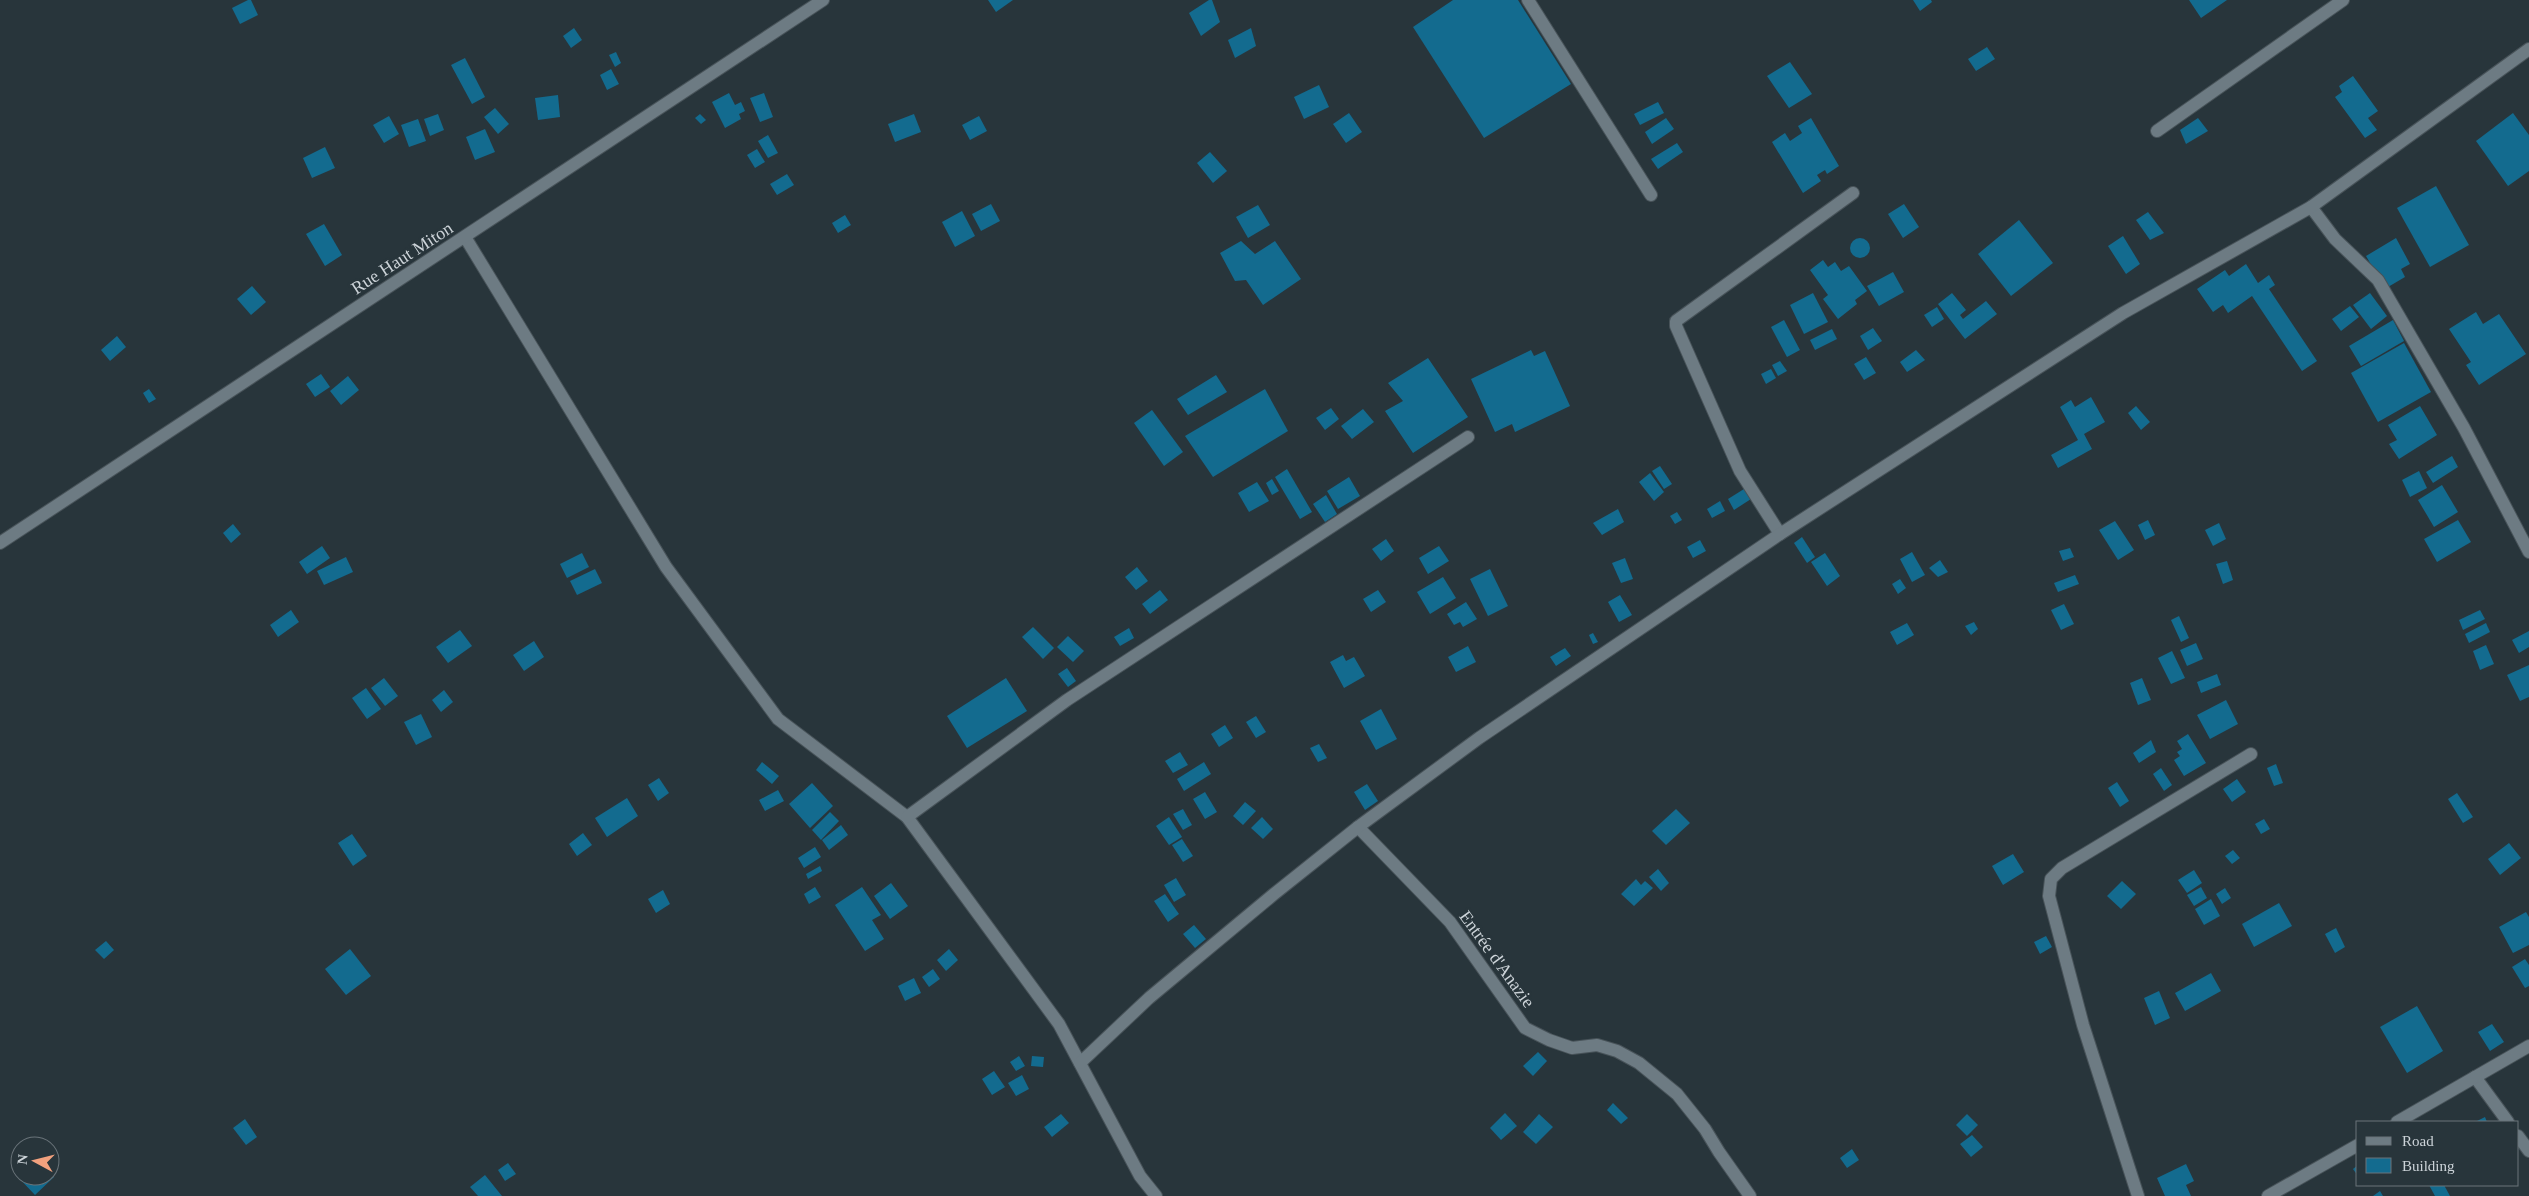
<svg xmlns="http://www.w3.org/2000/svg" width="2529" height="1196" viewBox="0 0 2529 1196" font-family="Georgia,serif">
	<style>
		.building { fill: #136b8f }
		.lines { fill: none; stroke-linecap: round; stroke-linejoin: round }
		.minor-casing { stroke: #485359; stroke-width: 14 }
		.minor { stroke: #6d7b83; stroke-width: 12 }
		.labels { text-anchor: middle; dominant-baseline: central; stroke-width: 5; stroke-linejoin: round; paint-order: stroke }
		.street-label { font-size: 18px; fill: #ccd3d8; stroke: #28353b }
	</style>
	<rect width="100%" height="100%" fill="#28353b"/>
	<g class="building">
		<polygon points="248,0 251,0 258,15 240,24 232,8"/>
		<polygon points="988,0 1013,0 996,12"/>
		<polygon points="1209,0 1212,0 1220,22 1201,36 1189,13"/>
		<polygon points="1453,0 1518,0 1571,84 1484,138 1413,27"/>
		<polygon points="1913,0 1931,0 1932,2 1920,11"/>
		<polygon points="2189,0 2227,0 2201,18"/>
		<polygon points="574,28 582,40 571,48 563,36"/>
		<polygon points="1251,28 1256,46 1235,58 1228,40"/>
		<polygon points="1987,47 1995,59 1976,71 1968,59"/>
		<polygon points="616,52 621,63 615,67 609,55"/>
		<polygon points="465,58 485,97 472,104 451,65"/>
		<polygon points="1790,62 1812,94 1789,108 1767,76"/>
		<polygon points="611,69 619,84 607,90 600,75"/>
		<polygon points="2353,76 2378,111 2368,118 2377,130 2365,138 2335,97 2342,92 2339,86"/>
		<polygon points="1319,85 1329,107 1304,119 1294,97"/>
		<polygon points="729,93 735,105 741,102 745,111 739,114 741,119 725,128 712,102"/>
		<polygon points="764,93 773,117 760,122 750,98"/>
		<polygon points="558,95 560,117 538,120 535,98"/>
		<polygon points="1658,102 1664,113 1640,125 1634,114"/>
		<polygon points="495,108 509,124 498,134 484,117"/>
		<polygon points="1349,113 1362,132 1346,143 1333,124"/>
		<polygon points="2513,113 2529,135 2529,171 2508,186 2476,141"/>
		<polygon points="438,114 444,130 430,136 424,119"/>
		<polygon points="700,114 706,120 701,124 695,118"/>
		<polygon points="914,114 921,132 895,142 888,124"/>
		<polygon points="389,116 399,134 384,143 373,125"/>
		<polygon points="979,116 987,131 970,140 962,125"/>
		<polygon points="1666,118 1674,129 1652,144 1645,132"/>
		<polygon points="1811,118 1839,166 1827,174 1825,170 1817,175 1821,181 1803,193 1772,142 1785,133 1790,141 1802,133 1798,126"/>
		<polygon points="2198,118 2208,131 2186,144 2180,130"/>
		<polygon points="418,119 426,141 409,147 401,125"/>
		<polygon points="485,129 495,152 475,160 466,137"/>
		<polygon points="768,135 778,153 768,158 758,141"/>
		<polygon points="1677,143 1683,152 1658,169 1651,159"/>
		<polygon points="325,147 335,168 312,178 303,158"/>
		<polygon points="757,149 765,162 755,168 747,155"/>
		<polygon points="1210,152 1227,171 1213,183 1197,163"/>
		<polygon points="787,174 794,185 777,195 770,184"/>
		<polygon points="2436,186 2469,245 2430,267 2397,208"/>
		<polygon points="991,204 1000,221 981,231 972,214"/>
		<polygon points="1904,204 1919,227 1903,238 1888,214"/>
		<polygon points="1258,205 1270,225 1248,238 1236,217"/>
		<polygon points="962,211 975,236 955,247 942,222"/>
		<polygon points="2148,212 2164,233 2150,240 2136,220"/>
		<polygon points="845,215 851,225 838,233 832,223"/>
		<polygon points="2019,220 2053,263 2011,296 1978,254"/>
		<polygon points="324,224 342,255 325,266 306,234"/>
		<polygon points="2123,236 2140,264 2126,274 2108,246"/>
		<circle cx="1860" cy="248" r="10"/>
		<polygon points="2396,238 2410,264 2401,269 2405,277 2388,287 2380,280 2366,256"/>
		<polygon points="1241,241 1255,254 1275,241 1301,279 1263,305 1246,280 1235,281 1220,253"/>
		<polygon points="1823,260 1828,267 1835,262 1841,271 1849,266 1867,291 1855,300 1857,304 1838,319 1823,299 1828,295 1810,270"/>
		<polygon points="2246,264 2258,283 2269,275 2275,285 2269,289 2317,361 2302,371 2252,296 2228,313 2223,305 2213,312 2197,289 2225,270 2229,276"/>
		<polygon points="1893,272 1904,292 1879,306 1867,286"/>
		<polygon points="252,286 266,302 251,315 237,299"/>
		<polygon points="1813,293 1828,322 1804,334 1790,305"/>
		<polygon points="1952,293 1966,310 1960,315 1963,319 1986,301 1997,314 1965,339 1938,304"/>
		<polygon points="2370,293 2387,316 2371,329 2353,305"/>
		<polygon points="2350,306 2359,317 2341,331 2332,319"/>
		<polygon points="1937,307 1944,319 1932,327 1924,315"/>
		<polygon points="2476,312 2483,324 2499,314 2526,354 2479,385 2466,365 2471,362 2449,329"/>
		<polygon points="1784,320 1800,350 1787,357 1771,327"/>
		<polygon points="2393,320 2404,341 2361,366 2349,346"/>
		<polygon points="1873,328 1882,341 1868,350 1860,336"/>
		<polygon points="1832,329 1837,339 1815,350 1810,340"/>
		<polygon points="117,336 126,347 110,361 101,350"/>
		<polygon points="2404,343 2431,392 2378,422 2351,373"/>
		<polygon points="1531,350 1534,356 1545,351 1570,406 1515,432 1512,424 1495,432 1471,379"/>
		<polygon points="1916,350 1925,360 1907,372 1900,362"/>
		<polygon points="1866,357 1876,373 1864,380 1854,364"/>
		<polygon points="1428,358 1468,417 1413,453 1385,411 1403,401 1388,383"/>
		<polygon points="1780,361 1787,371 1778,376 1772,365"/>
		<polygon points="1771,369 1776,378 1766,384 1761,374"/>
		<polygon points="321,374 330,387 315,397 306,384"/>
		<polygon points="1216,375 1227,392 1188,415 1177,399"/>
		<polygon points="348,376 359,390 341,405 330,391"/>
		<polygon points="149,389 156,399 149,403 143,393"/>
		<polygon points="1265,389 1288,431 1213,477 1185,436"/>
		<polygon points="2091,397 2105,422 2084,434 2092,449 2058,468 2051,455 2078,440 2060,407 2071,400 2075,407"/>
		<polygon points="2136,406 2150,422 2141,430 2128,413"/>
		<polygon points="2420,406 2437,435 2399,459 2389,444 2397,440 2388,425"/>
		<polygon points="1331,408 1339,419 1325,430 1316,418"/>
		<polygon points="1363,409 1374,422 1352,439 1341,426"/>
		<polygon points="1152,410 1183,452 1164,466 1134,423"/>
		<polygon points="2452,456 2458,467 2433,483 2426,472"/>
		<polygon points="1660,466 1672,484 1664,489 1652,471"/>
		<polygon points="1287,469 1312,512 1300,519 1275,477"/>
		<polygon points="2419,471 2427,488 2410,497 2402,480"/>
		<polygon points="1650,473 1664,492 1654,501 1639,482"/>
		<polygon points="1349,477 1360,496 1338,509 1327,491"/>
		<polygon points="1272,479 1279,491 1272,495 1266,483"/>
		<polygon points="1257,482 1269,501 1249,512 1238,493"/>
		<polygon points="2442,485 2458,512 2434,527 2418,500"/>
		<polygon points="1744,489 1751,499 1734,510 1728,499"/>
		<polygon points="1326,495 1337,514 1325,522 1313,504"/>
		<polygon points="1720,501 1725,511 1712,518 1707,509"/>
		<polygon points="1618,509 1624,522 1602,535 1593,523"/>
		<polygon points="1677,512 1682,520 1675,524 1670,516"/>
		<polygon points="2148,520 2155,535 2145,540 2138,525"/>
		<polygon points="2458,520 2471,542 2437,562 2424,539"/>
		<polygon points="2115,521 2134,550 2118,560 2099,530"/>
		<polygon points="2219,523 2226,539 2213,546 2205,530"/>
		<polygon points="233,524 241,534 231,543 223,533"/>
		<polygon points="1802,537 1815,557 1807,563 1794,543"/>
		<polygon points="1386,539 1394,551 1381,561 1372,549"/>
		<polygon points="1700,540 1706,551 1693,558 1687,547"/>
		<polygon points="322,546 330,558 307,574 299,562"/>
		<polygon points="1439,546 1449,561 1428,574 1419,558"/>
		<polygon points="2070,548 2074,557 2063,561 2059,551"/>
		<polygon points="1912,552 1925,575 1912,582 1900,559"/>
		<polygon points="582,553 589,567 567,578 560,564"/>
		<polygon points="1825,553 1840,576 1827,586 1811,562"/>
		<polygon points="346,557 353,572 324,585 317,571"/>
		<polygon points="1625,558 1633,579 1621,583 1612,563"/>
		<polygon points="1940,560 1948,572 1938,577 1929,568"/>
		<polygon points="2227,561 2233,580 2223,584 2216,564"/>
		<polygon points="1137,567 1148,581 1136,590 1125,577"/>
		<polygon points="595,569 602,583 577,595 570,581"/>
		<polygon points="1490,569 1508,606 1488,616 1470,579"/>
		<polygon points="2075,575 2079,584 2058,592 2054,583"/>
		<polygon points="1443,577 1456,598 1430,614 1417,592"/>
		<polygon points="1900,579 1906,588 1898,594 1892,584"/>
		<polygon points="1160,590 1168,600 1150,614 1142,604"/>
		<polygon points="1378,590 1386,602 1371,612 1363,599"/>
		<polygon points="1620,595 1632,615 1619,622 1608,602"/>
		<polygon points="1466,602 1477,619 1463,627 1460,622 1454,625 1447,614"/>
		<polygon points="2064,604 2074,624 2061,630 2051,610"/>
		<polygon points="291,610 299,622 278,637 270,625"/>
		<polygon points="2480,610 2485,619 2463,630 2459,620"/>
		<polygon points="2179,616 2189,638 2181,642 2171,620"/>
		<polygon points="1974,622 1978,629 1971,635 1965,626"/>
		<polygon points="1907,623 1914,635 1897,645 1890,632"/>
		<polygon points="2486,623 2490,632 2469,643 2465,634"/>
		<polygon points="1033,627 1054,648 1043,659 1022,637"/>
		<polygon points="1129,628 1134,638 1120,646 1114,637"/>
		<polygon points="460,630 472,646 448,663 436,647"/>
		<polygon points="2529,631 2529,647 2519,653 2512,640"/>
		<polygon points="1593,633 1598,642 1593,644 1589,635"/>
		<polygon points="1068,636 1084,651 1073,662 1057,647"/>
		<polygon points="534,641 544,657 524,671 513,655"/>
		<polygon points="2196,643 2203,659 2187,666 2180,650"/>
		<polygon points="2486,645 2494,664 2480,670 2473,651"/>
		<polygon points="1468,646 1476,662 1456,672 1448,657"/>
		<polygon points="1565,648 1571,656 1556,666 1550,657"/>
		<polygon points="2172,651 2185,678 2171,684 2158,658"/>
		<polygon points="1343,655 1346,661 1354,657 1365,676 1344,688 1330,662"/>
		<polygon points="2529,665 2529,697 2520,701 2507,675"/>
		<polygon points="1067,668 1076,681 1068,687 1058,674"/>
		<polygon points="2217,674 2221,685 2201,693 2197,682"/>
		<polygon points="384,678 398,696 385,706 371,688"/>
		<polygon points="1006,678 1027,711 967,748 947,716"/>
		<polygon points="2142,678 2151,700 2138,705 2130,683"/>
		<polygon points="366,688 381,709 367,719 352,698"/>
		<polygon points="444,690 453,702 441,712 432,700"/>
		<polygon points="2226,700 2238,724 2210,739 2197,715"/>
		<polygon points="1381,709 1397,739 1376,750 1360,721"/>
		<polygon points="421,714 432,737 416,745 404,722"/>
		<polygon points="1256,716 1266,732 1256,738 1246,722"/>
		<polygon points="1225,725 1233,738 1219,747 1211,734"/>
		<polygon points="2188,734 2206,763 2184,776 2174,760 2180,756 2177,752 2182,749 2177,741"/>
		<polygon points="2151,740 2156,752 2139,763 2133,753"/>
		<polygon points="1319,744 1327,758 1318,762 1310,748"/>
		<polygon points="1180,752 1188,765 1173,773 1165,761"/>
		<polygon points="762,762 779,776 772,784 756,770"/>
		<polygon points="1204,762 1211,774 1184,791 1177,779"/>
		<polygon points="2276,764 2283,783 2274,786 2267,768"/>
		<polygon points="2161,768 2172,785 2164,791 2153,774"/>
		<polygon points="659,778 669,793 658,801 648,785"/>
		<polygon points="2237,779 2246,792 2232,802 2223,789"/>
		<polygon points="2117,782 2129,801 2120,807 2108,788"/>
		<polygon points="812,783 833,806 810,828 789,804"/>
		<polygon points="1367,784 1378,801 1365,810 1354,792"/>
		<polygon points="778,790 784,801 765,811 759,800"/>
		<polygon points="1205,792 1217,812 1205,819 1193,799"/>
		<polygon points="2457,793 2473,817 2463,823 2448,799"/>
		<polygon points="627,798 638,816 607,837 595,818"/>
		<polygon points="1245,802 1256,811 1243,825 1233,816"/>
		<polygon points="1183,809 1192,825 1183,830 1173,814"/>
		<polygon points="1676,809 1690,823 1666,845 1652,831"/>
		<polygon points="830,812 839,821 821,840 812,830"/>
		<polygon points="1169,817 1182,837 1169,845 1156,826"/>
		<polygon points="1262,817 1273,829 1263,839 1251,828"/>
		<polygon points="2264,819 2270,829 2261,834 2255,824"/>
		<polygon points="841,825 848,835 829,850 822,840"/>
		<polygon points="583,833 592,845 577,856 569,844"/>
		<polygon points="352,834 367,856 353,866 338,843"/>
		<polygon points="1182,839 1193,856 1183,862 1172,845"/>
		<polygon points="2509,843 2521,858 2500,875 2488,859"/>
		<polygon points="815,847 821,857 804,868 798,858"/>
		<polygon points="2233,850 2240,858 2232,864 2225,856"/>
		<polygon points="2013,854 2024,872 2003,885 1992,866"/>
		<polygon points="820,866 822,871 808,879 806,874"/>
		<polygon points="1658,869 1669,883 1661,891 1649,877"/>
		<polygon points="2194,870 2202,883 2187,893 2178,880"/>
		<polygon points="1176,878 1186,895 1174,902 1164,885"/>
		<polygon points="1636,879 1641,885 1645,881 1653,888 1634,906 1621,894"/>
		<polygon points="2122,881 2136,894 2121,909 2107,896"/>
		<polygon points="891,883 908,906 890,919 874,896"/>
		<polygon points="815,887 821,897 809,904 804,894"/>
		<polygon points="862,887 881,915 872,920 884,939 865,951 835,905"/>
		<polygon points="2201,887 2207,898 2194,906 2187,895"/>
		<polygon points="2225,888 2231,898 2222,904 2216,894"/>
		<polygon points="663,890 670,904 656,913 648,899"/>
		<polygon points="1165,894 1179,914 1168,922 1154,901"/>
		<polygon points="2211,899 2220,916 2204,925 2195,909"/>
		<polygon points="2279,903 2292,926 2254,947 2242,924"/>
		<polygon points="2526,912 2529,917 2529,945 2513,953 2499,927"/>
		<polygon points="1194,925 1206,939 1195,948 1183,934"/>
		<polygon points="2336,928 2345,947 2335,953 2325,934"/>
		<polygon points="2046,936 2052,947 2040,954 2034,942"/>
		<polygon points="106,941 114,950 104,959 95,950"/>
		<polygon points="350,949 371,976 346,995 325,969"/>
		<polygon points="949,949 958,960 946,971 937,960"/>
		<polygon points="2525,959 2529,965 2529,986 2525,988 2512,967"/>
		<polygon points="933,969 940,979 929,987 922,977"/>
		<polygon points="2211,973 2221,991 2185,1011 2175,993"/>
		<polygon points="914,978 921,993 905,1001 898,986"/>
		<polygon points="2159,991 2170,1018 2155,1025 2144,998"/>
		<polygon points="2417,1006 2443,1051 2407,1073 2380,1027"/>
		<polygon points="2492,1024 2504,1042 2490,1051 2478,1032"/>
		<polygon points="1538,1052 1547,1061 1533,1076 1523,1066"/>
		<polygon points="1019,1056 1025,1066 1016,1071 1010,1062"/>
		<polygon points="1032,1056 1044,1057 1043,1067 1031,1066"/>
		<polygon points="994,1071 1005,1087 992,1095 982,1079"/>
		<polygon points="1022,1075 1029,1089 1016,1096 1008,1083"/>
		<polygon points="1613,1103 1628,1118 1621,1124 1607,1110"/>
		<polygon points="1505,1113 1517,1126 1501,1140 1490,1128"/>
		<polygon points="1061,1114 1069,1123 1052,1137 1044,1127"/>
		<polygon points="1539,1114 1553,1127 1536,1144 1523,1132"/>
		<polygon points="1967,1114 1978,1125 1967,1136 1956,1125"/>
		<polygon points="2485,1117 2487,1122 2475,1122"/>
		<polygon points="245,1119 257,1137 246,1145 233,1128"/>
		<polygon points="1972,1135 1983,1147 1971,1157 1960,1144"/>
		<polygon points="1852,1149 1859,1160 1847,1168 1840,1158"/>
		<polygon points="508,1163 516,1174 505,1181 498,1170"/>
		<polygon points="2186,1164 2194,1181 2186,1185 2191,1196 2165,1196 2157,1178"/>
		<polygon points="2358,1165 2358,1176 2353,1169"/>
		<polygon points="20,1171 20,1176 50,1176 50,1173 54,1177 35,1195 16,1175"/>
		<polygon points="485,1175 502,1196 478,1196 470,1187"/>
		<polygon points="2429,1185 2444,1185 2450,1196 2435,1196"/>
		<polygon points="2380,1191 2383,1196 2373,1196"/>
	</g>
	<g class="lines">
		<defs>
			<g id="minor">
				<polyline points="1528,0 1651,195"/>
				<polyline points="2157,131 2343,0"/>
				<polyline points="2311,207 2335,239 2378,280 2464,428 2529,552"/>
				<polyline points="465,237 666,567 778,719 907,817 1059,1024 1140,1176 1156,1196"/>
				<polyline points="1780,534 1740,471 1676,326 1676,321 1853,193"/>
				<polyline points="0,543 823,0"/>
				<polyline points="907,817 1067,700 1468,437"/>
				<polyline points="1358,827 1450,922 1525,1028 1549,1040 1572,1048 1597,1045 1617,1051 1639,1063 1677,1094 1705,1129 1719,1152 1750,1196"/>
				<polyline points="1080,1063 1149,998 1274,894 1358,827 1479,738 1780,534 2123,313 2311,207 2529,49"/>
				<polyline points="2475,1077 2508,1122"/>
				<polyline points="2397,1122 2529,1046"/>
				<polyline points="2518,1136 2529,1151"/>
				<polyline points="2138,1196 2083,1025 2049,896 2051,879 2062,868 2251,754"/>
				<polyline points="2268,1196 2358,1145"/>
			</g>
		</defs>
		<use href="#minor" class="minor-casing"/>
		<use href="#minor" class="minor"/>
	</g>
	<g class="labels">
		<g class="street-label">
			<text transform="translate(402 258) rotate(-33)">Rue Haut Miton</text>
			<text transform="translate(1497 959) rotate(54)">Entrée d'Anazie</text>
		</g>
	</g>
	<rect x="2356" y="1121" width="162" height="65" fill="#28353b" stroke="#6a747a"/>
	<rect x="2366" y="1137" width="25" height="8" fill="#6d7b83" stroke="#6a747a"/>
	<text x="2402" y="1146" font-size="15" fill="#ccd3d8">Road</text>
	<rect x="2366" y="1158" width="25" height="15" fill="#136b8f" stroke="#6a747a"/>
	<text x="2402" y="1171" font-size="15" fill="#ccd3d8">Building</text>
	<g transform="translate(35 1161) rotate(277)"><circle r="24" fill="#28353b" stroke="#6a747a"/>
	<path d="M0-4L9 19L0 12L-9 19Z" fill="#f2a17e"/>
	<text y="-8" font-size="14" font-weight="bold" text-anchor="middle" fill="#ccd3d8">N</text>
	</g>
</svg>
